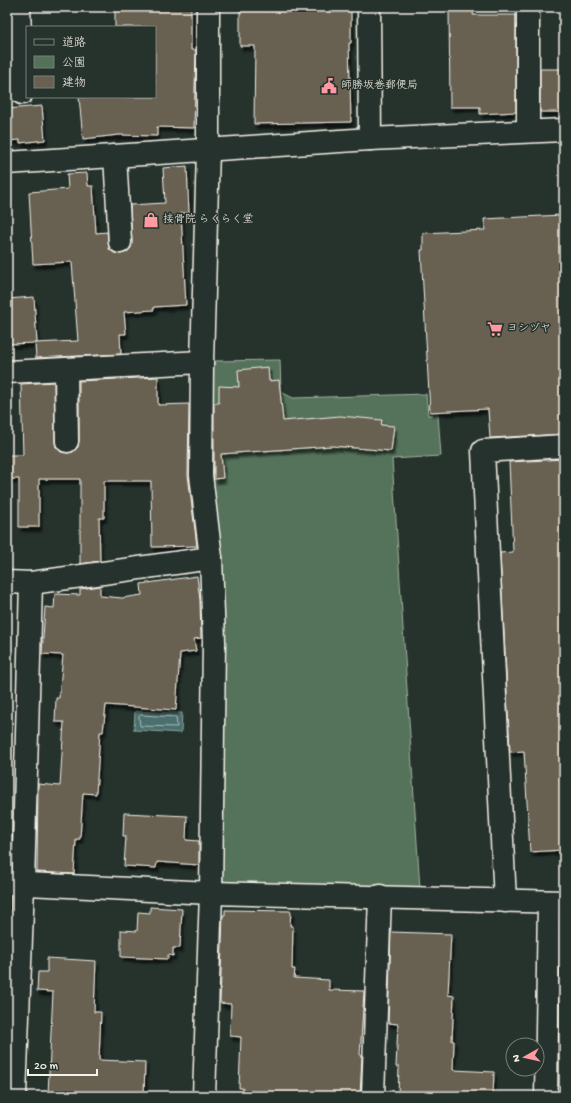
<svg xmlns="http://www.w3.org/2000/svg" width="571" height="1103" viewBox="0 0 571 1103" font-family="'Gochi Hand','Klee One',sans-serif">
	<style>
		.green { fill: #54725a; stroke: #a4b2a1 }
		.water { fill: #4a6f6e; stroke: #8ea39f }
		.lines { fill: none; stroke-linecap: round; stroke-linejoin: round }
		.shore { stroke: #b0bdb7; stroke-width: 1 }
		.building { fill: #686151; stroke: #f4f1e8; filter: url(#shadow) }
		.minor-casing { stroke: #f4f1e8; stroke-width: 25 }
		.minor { stroke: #26332d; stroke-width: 22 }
		.labels { text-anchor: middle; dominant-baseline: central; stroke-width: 3; stroke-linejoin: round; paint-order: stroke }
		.poi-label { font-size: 11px; fill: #f4f1e8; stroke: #26332d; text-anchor: start }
	</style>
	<defs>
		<filter id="shadow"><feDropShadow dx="2.5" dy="4.5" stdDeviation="1" flood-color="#0009"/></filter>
	</defs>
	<rect width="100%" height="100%" fill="#26332d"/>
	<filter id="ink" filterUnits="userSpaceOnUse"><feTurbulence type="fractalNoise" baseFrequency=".025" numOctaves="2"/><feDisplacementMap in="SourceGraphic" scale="8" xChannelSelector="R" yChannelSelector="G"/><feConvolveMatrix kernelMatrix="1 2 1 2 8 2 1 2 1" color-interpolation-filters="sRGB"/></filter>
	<g filter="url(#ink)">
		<polygon class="green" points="280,360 281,392 293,398 426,394 428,415 438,415 441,456 392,459 420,889 229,886 222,879 222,640 213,478 213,361"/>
		<polygon class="water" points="135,711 182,713 181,733 134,730"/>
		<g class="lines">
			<polygon class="shore" points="141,715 176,717 177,727 140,726 139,717"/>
		</g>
		<g class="building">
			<polygon points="115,7 191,7 191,50 196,50 194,128 157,127 157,136 119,135 83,139 79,97 155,97 155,27 115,27"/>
			<polygon points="240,7 268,7 269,11 351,10 351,43 349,43 351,122 254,124 255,46 240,46"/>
			<polygon points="449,7 474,7 473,15 516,15 516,112 480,114 480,107 450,107"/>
			<rect x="540" y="69" width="24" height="43"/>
			<polygon points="42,106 45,140 20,143 20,140 7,141 7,109"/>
			<polygon points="187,166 189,213 181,213 186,305 154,307 154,310 124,312 126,334 120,334 121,354 36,358 35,343 78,341 72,262 33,264 29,192 68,189 67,174 87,173 88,186 93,186 96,233 107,232 109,249 114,253 121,254 127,252 131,248 132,242 130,205 165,203 163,168"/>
			<polygon points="562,215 564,242 564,434 490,438 488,409 430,412 421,250 423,250 423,233 485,230 484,219"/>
			<polygon points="34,297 37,343 7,344 7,299"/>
			<polygon points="268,367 269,381 279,380 283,421 340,416 382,420 381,425 394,426 391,451 332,446 221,454 223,478 214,479 214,403 219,403 219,386 239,387 238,370"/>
			<polygon points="158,377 158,405 189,404 188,475 197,546 152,547 151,481 104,481 104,518 99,518 100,561 80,564 80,479 39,479 39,527 19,527 19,479 7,479 7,455 23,455 21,384 54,382 55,442 56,447 61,452 68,453 73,452 78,447 79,441 79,381"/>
			<polygon points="564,459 564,850 530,852 524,751 510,752 500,553 513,552 509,462"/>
			<polygon points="197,576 200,600 201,638 194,639 196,651 180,653 176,710 106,705 103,732 100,732 96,794 83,793 80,839 76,839 74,874 37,872 38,784 60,786 64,722 55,722 56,698 59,698 63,655 42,654 45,607 54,608 55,594 80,595 80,589 100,586 100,596 122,598 142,595 141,584"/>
			<polygon points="124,813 187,816 186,840 199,841 199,865 157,862 156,868 124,866 126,836 123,836"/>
			<polygon points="150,907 182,909 180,948 173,948 173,956 168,955 168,959 121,957 121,930 137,931 138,912 150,913"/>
			<polygon points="225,910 291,911 290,926 293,926 292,969 295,969 294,978 329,980 329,990 364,991 360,1056 362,1056 360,1096 242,1096 243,1088 239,1088 241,1037 230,1036 231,1004 220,1003 223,915 225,915"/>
			<polygon points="391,932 451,934 448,995 454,996 452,1041 454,1041 453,1070 494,1072 493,1096 398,1096 399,1067 396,1067 398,1024 388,1023"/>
			<polygon points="47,958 96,961 94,1012 101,1012 99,1060 145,1062 144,1096 48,1094 53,992 37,991 38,972 47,972"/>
		</g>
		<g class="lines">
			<defs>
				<g id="minor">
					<polyline points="19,7 22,93"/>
					<polyline points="369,7 370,139"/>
					<polyline points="528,7 528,131"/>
					<polyline points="115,156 120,242"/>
					<polyline points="7,163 370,139 564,130"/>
					<polyline points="66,369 67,441"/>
					<polyline points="7,372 202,362"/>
					<polyline points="7,582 31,583 211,558"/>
					<polyline points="7,883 211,893 564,902"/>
					<polyline points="505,901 483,451 564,446"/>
					<polyline points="15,1096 23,884 31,583"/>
					<polyline points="204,1096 211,893 214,642 211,558 201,475 202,362 208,150 208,7"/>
					<polyline points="373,1096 380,896"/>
					<polyline points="546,1096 549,902"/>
				</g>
			</defs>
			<use href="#minor" class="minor-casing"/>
			<use href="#minor" class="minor"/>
		</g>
	</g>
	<defs>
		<symbol id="civic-bare" viewBox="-9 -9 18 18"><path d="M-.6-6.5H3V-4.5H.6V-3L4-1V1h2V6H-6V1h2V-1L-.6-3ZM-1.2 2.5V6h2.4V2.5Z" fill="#ff9aa2" stroke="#26332d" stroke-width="2.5" paint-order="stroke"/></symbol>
		<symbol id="shop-bare" viewBox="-9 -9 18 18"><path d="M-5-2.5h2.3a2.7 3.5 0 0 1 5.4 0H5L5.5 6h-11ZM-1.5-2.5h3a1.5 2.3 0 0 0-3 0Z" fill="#ff9aa2" stroke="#26332d" stroke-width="2.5" paint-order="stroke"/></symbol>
		<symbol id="supermarket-bare" viewBox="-9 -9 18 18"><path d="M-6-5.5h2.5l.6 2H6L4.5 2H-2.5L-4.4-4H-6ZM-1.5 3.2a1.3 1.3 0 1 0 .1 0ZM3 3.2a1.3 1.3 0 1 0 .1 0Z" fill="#ff9aa2" stroke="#26332d" stroke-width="2.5" paint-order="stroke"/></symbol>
	</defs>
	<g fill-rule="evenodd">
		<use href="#civic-bare" x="318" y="75" width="22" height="22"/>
		<use href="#shop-bare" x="140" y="209" width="22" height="22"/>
		<use href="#supermarket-bare" x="484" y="318" width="22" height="22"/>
	</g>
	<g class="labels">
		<g class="poi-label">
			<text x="341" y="86">師勝坂巻郵便局</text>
			<text x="163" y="220">接骨院 らくらく堂</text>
			<text x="507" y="329">ヨシヅヤ</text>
		</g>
	</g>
	<rect width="571" height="1103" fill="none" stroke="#26332d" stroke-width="24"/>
	<rect x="12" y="12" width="547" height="1079" fill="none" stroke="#f4f1e8" stroke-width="1.5" filter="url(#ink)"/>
	<rect x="26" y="26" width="130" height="72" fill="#26332d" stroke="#787f78"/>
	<rect x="34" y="39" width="20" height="6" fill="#26332d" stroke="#787f78"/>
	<text x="62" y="46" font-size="12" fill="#f4f1e8">道路</text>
	<rect x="34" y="56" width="20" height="12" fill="#54725a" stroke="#787f78"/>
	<text x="62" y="66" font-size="12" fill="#f4f1e8">公園</text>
	<rect x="34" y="76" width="20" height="12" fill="#686151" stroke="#787f78"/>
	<text x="62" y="86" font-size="12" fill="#f4f1e8">建物</text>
	<g transform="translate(525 1057) rotate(262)"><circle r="19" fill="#26332d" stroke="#787f78"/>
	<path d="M0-3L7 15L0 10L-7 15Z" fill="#ff9aa2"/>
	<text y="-6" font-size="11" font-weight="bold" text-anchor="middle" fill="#f4f1e8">N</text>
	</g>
	<path d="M28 1069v6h69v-6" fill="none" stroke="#f4f1e8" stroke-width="2"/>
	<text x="34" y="1069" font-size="12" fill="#f4f1e8" stroke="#26332d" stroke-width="3" paint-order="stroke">20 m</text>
</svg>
